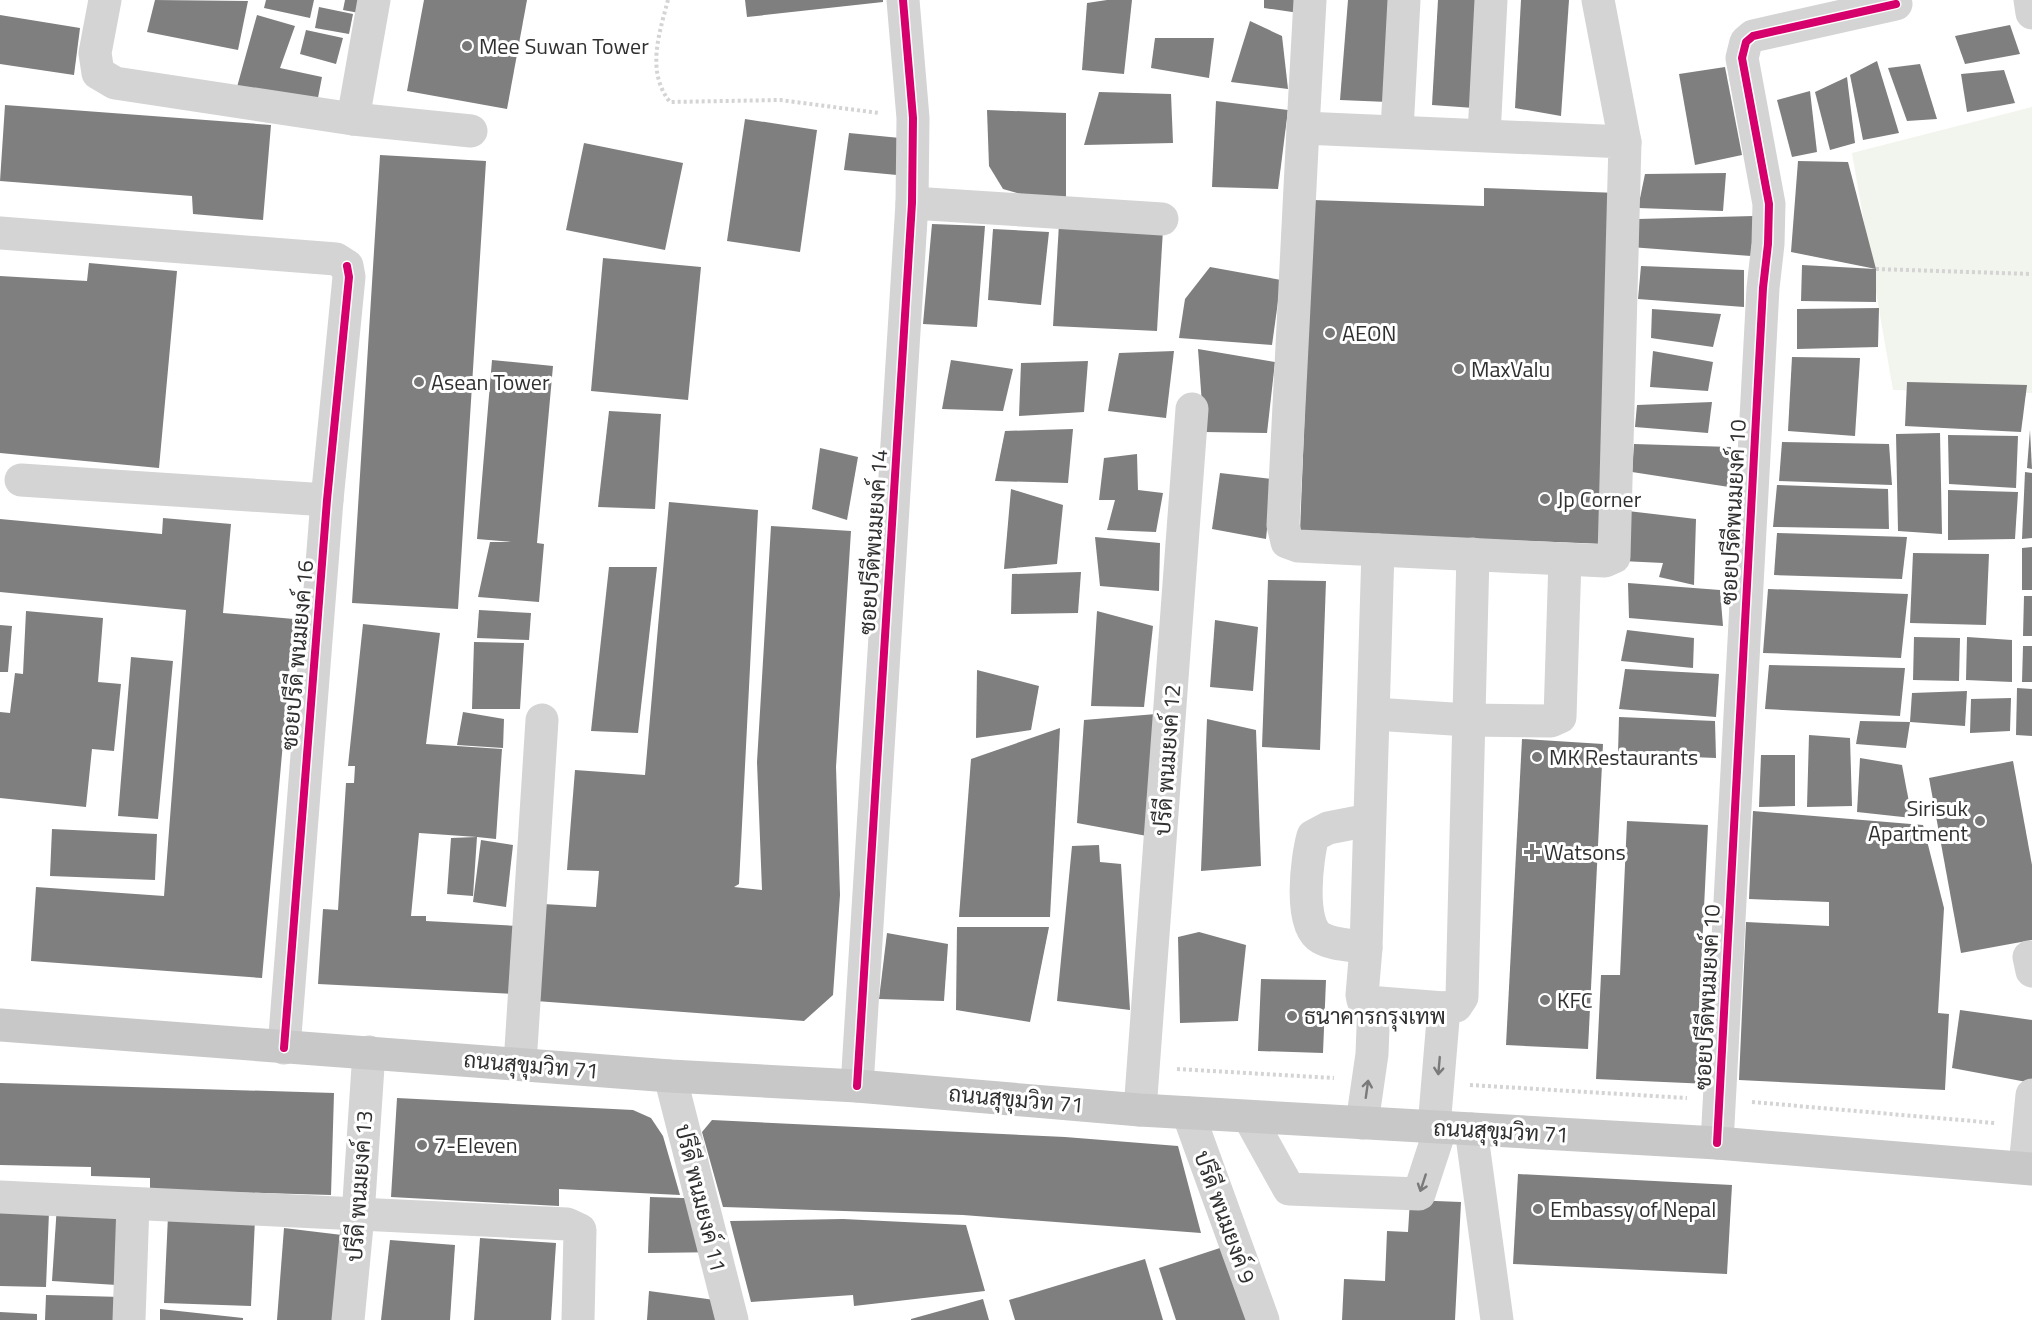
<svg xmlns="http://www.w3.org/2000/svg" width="2032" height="1320" viewBox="0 0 2032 1320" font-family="'Titillium Web',Sarabun,sans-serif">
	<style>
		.green { fill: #f2f5ed }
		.building { fill: #7f7f7f }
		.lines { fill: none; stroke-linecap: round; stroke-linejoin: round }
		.path { stroke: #d4d4d4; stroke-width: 4; stroke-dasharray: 3 3; stroke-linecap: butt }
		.minor { stroke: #d4d4d4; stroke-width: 33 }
		.major { stroke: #c8c8c8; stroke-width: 33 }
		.cycleway-casing { stroke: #fff; stroke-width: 11 }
		.cycleway { stroke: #d6006c; stroke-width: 8 }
		.oneway { stroke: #7a7a7a }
		.poi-dot { fill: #787878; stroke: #fff; stroke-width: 2 }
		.labels { text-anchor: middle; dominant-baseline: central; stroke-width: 6; stroke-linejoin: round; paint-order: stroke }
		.poi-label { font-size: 22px; fill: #303030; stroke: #fff; text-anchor: start }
		.street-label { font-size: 22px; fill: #303030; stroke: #fff }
	</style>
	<rect width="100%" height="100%" fill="#fff"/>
	<polygon class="green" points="2032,107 2032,393 1893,390 1852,153"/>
	<g class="building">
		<polygon points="155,0 248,1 238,50 147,32"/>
		<polygon points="266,0 314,0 310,18 264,8"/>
		<polygon points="345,0 374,0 359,13 343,10"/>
		<polygon points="424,0 527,0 507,109 407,91"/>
		<polygon points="745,0 883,0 883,2 747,17"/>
		<polygon points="1107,0 1132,0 1124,74 1082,70 1087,3"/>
		<polygon points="1264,0 1300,0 1299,13 1264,8"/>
		<polygon points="1348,0 1394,0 1388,102 1340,100"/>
		<polygon points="1438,0 1480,0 1474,108 1432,105"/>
		<polygon points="1521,0 1569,0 1561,116 1515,108"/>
		<polygon points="319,7 353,14 349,34 315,28"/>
		<polygon points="0,15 80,28 74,75 0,64"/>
		<polygon points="257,15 295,26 280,68 322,77 317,103 237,87"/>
		<polygon points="1250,21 1282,36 1288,89 1231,82"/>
		<polygon points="2010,25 2020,54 1965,64 1955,36"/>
		<polygon points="306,30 343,38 336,64 300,54"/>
		<polygon points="1155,38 1214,38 1209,78 1151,68"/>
		<polygon points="1877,61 1899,133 1863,140 1850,75"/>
		<polygon points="1920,64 1937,119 1907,121 1888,68"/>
		<polygon points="1725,67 1742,155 1695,165 1679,74"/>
		<polygon points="2004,70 2015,103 1967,112 1961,74"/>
		<polygon points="1847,77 1855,143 1830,150 1815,92"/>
		<polygon points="1810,91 1817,152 1792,157 1777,100"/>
		<polygon points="1099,92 1171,94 1173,143 1084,145"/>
		<polygon points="1216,101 1288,110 1278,189 1212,187"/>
		<polygon points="5,105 271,125 263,220 193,214 192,196 0,181"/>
		<polygon points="987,110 1066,113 1066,201 1024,195 1003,189 989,166"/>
		<polygon points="745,119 817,130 800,252 727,241"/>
		<polygon points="849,133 900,138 897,175 844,170"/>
		<polygon points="584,143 683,163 665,250 566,230"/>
		<polygon points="380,155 486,161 458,609 352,603"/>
		<polygon points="1798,161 1848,162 1876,269 1876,302 1801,301 1802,265 1876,269 1791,252"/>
		<polygon points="1726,173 1723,211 1638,208 1645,174"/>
		<polygon points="1484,188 1618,193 1605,544 1300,532 1313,200 1484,206"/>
		<polygon points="1754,216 1751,256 1630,247 1638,219"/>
		<polygon points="932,224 985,226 977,327 923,324"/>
		<polygon points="1059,224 1163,229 1157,331 1053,326"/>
		<polygon points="993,229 1049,232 1041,305 988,300"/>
		<polygon points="603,258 701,267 688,400 591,391"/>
		<polygon points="89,263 177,271 159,468 0,453 0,276 87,281"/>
		<polygon points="1641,266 1744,270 1744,307 1638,299"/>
		<polygon points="1210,267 1281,280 1272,345 1179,338 1185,299"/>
		<polygon points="1879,308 1878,347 1797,349 1797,309"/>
		<polygon points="1652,309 1721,314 1713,347 1651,338"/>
		<polygon points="1198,349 1275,362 1267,433 1204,432"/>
		<polygon points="1174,351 1166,418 1108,411 1119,353"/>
		<polygon points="1653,351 1713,362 1708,391 1650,387"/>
		<polygon points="1792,357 1860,358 1855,436 1788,431"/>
		<polygon points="492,360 553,366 537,543 544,544 539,602 478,597 490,542 512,542 477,539"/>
		<polygon points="951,360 1013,369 1003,411 942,409"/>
		<polygon points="1088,361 1084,412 1019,416 1021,363"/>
		<polygon points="1907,382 2027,385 2021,432 1905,426"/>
		<polygon points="1712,402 1708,433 1635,427 1637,405"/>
		<polygon points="609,411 661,414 655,509 598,507"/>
		<polygon points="1073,429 1068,483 995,481 1005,431"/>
		<polygon points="2030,430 2032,469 2027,468"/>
		<polygon points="1940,433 1942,534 1898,531 1896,434"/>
		<polygon points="1948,435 2018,436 2016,488 1949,484"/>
		<polygon points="1782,442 1889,444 1892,485 1779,481"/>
		<polygon points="1634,444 1731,447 1729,487 1632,472"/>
		<polygon points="820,448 858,457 847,520 812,509"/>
		<polygon points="1137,454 1138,490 1163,493 1156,532 1107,530 1115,500 1099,500 1104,458"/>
		<polygon points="2025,472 2032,473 2032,538 2022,539"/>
		<polygon points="1220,473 1272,479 1266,539 1212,529"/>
		<polygon points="1777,485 1888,489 1889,529 1773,527"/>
		<polygon points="1011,489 1063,505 1057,564 1004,569"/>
		<polygon points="1948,490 2018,492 2015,539 1948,540"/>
		<polygon points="669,502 758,510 739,884 734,887 762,890 757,762 771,526 851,531 836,767 840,895 833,995 804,1021 536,1001 543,904 596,907 599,871 567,870 575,770 645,775"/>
		<polygon points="1628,511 1696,519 1694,585 1659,577 1663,563 1622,561"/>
		<polygon points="163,518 231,524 223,613 294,619 262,978 31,961 36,887 164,896 186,610 0,592 0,519 162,534"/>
		<polygon points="1777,533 1907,537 1902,579 1774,575"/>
		<polygon points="1095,537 1160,543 1159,591 1100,586"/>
		<polygon points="2032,547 2032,590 2022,590 2022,548"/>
		<polygon points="1913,553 1989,554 1986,625 1910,623"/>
		<polygon points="609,567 657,567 638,733 591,731"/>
		<polygon points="1081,572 1078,613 1011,614 1012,574"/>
		<polygon points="1268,580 1326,581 1320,750 1262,747"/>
		<polygon points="1628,583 1720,590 1723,626 1629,618"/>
		<polygon points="1768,589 1908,594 1901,658 1763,653"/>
		<polygon points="2024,596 2032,596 2032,636 2023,636"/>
		<polygon points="479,610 531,613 529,640 477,638"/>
		<polygon points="26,611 103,618 98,682 121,684 114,751 92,749 86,807 0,798 0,712 10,713 15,673 23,674"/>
		<polygon points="1097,611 1153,626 1144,707 1091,706"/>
		<polygon points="1215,620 1258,627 1253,691 1210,687"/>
		<polygon points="363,624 440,633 426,744 502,749 496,839 477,837 473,896 447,894 451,838 477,837 419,833 411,916 426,916 426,921 517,926 513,994 318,984 323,909 338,910 346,783 354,783 355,766 348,766"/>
		<polygon points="0,625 12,626 8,672 0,672"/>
		<polygon points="1627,630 1694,638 1693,668 1621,661"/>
		<polygon points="1914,637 1960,638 1959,681 1913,680"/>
		<polygon points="1967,637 2012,640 2012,682 1966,680"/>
		<polygon points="474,642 524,643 520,709 472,709"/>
		<polygon points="2023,646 2032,646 2032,682 2022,682"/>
		<polygon points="131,657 173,661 158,819 118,816"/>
		<polygon points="1769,665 1905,668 1900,716 1765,709"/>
		<polygon points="1625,669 1719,674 1716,717 1619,709"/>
		<polygon points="977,670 1039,686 1031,730 976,738"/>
		<polygon points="2017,688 2032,689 2032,736 2016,735"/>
		<polygon points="1967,691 1965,726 1910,722 1912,693"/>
		<polygon points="2011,698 2010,731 1970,733 1971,699"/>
		<polygon points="463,712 504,719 503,748 457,745"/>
		<polygon points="1156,714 1147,836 1077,823 1084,720"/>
		<polygon points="1619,717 1715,721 1716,758 1618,754"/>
		<polygon points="1207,719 1256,730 1261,866 1201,871"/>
		<polygon points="1860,721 1910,722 1906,748 1856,744"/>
		<polygon points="1060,728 1050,917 959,917 971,759"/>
		<polygon points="1809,735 1850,738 1852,806 1807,807"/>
		<polygon points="1522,739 1603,744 1588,1049 1506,1045"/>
		<polygon points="1761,755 1795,755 1795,806 1759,807"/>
		<polygon points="1860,758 1902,765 1912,818 1857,812"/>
		<polygon points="2013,761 2032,865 2032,940 1961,953 1929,778"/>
		<polygon points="1753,811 1923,825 1944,908 1938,1013 1949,1014 1945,1090 1739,1080 1746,922 1829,926 1829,902 1749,899"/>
		<polygon points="1627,821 1708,825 1699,1011 1712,1013 1709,1084 1596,1079 1601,975 1620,975"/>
		<polygon points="52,829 157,834 155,880 50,876"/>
		<polygon points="481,840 513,845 506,907 473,902"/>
		<polygon points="1099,845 1100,862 1121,864 1130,1010 1057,1001 1072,846"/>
		<polygon points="957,927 1049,927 1030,1022 956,1010"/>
		<polygon points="1199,932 1246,945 1238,1021 1180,1023 1178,937"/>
		<polygon points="887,933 948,944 944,1001 879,999"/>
		<polygon points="1261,979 1326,980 1323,1053 1258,1051"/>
		<polygon points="1960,1010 2032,1020 2032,1083 1952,1068"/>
		<polygon points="0,1083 334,1093 331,1195 150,1190 150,1178 91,1176 91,1167 0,1165"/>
		<polygon points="397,1098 633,1110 651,1118 663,1136 680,1195 559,1189 559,1206 391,1197"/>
		<polygon points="712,1120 1065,1137 1178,1146 1201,1233 963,1215 723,1207 702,1132"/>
		<polygon points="1518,1174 1732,1185 1727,1274 1513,1264"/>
		<polygon points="650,1197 715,1199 726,1252 648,1253"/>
		<polygon points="1410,1200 1461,1202 1455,1320 1342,1320 1344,1279 1385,1281 1387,1231 1408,1232"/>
		<polygon points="57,1205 122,1209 117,1285 52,1281"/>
		<polygon points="0,1211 49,1212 46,1287 0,1286"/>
		<polygon points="168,1216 255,1219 251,1306 164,1303"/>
		<polygon points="843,1219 966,1225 985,1291 854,1306 853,1295 751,1302 730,1221"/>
		<polygon points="284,1228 342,1235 336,1320 277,1320"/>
		<polygon points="480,1238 556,1243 551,1320 474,1320"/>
		<polygon points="390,1240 455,1245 450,1320 381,1320"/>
		<polygon points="1226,1246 1251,1320 1176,1320 1159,1268"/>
		<polygon points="1145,1259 1163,1320 1015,1320 1009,1300"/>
		<polygon points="649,1291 722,1301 722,1320 647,1320"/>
		<polygon points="46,1295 122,1297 121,1320 45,1320"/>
		<polygon points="983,1299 989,1320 911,1320 911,1319"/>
		<polygon points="160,1309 243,1318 243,1320 160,1320"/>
		<polygon points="0,1312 37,1314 37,1320 0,1320"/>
	</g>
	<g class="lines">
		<g class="path">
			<path d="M668 0C659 34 646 72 670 102L780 100 879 113"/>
			<polyline points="1876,269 2032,274"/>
			<polyline points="1177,1069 1334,1078"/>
			<polyline points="1470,1085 1687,1098"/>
			<polyline points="1752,1102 1995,1123"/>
		</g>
		<g class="minor">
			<polyline points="105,0 95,53 98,73 115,83 353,119 471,131"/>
			<polyline points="1598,0 1625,142"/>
			<polyline points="2030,0 2032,13"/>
			<polyline points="353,119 374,0"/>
			<polygon points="1303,128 1625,142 1614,557 1605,561 1298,546 1287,542 1283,525"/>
			<polyline points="1303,128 1310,0"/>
			<polyline points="1397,130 1404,0"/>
			<polyline points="1484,135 1491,0"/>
			<polyline points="912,203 1162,219"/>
			<polyline points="0,233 336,259 347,266 349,277 327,500 284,1048"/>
			<polyline points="21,480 327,500"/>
			<polyline points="1378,550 1366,948 1362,995 1363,1000 1367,1002 1444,1008 1456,1006 1462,997 1473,554"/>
			<polyline points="1374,714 1468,720 1551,721 1560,717 1565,559"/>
			<path d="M1366 948C1353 945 1333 945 1321 938 1298 926 1307 857 1313 836L1328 828 1369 820"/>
			<polyline points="2029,957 2032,971"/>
			<polyline points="520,1064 542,720"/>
			<polyline points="670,1076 732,1320"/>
			<polyline points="857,1086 912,203 913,118 903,0"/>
			<polyline points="1140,1110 1192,409"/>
			<polyline points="1188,1113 1263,1320"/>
			<polyline points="1249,1117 1289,1189 1419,1194 1441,1127"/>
			<polyline points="1362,1123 1372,1054 1374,1002"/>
			<polyline points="1434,1127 1444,1008"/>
			<polyline points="1471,1129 1497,1320"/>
			<polyline points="1717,1143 1763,288 1768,244 1769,204 1742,58 1746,42 1753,36 1896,4"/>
			<polyline points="2025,1167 2032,1095"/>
			<polyline points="0,1197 567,1224 580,1230 578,1320"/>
			<polyline points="129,1320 133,1204"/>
			<polyline points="348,1320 358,1215 369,1052"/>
		</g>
		<polyline class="major" points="0,1025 670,1076 857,1086 1140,1110 1717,1143 2032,1169"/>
		<defs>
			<g id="cycleway">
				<polyline points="284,1048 327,500 349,277 347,266"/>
				<polyline points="857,1086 912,203 913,118 903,0"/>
				<polyline points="1717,1143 1763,288 1768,244 1769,204 1742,58 1746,42 1753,36 1896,4"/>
			</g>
		</defs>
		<use href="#cycleway" class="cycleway-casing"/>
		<use href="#cycleway" class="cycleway"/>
	</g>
	<defs><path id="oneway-shaft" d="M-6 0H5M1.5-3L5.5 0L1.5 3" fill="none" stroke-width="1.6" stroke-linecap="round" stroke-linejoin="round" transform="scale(1.5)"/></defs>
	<g class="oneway">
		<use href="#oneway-shaft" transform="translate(1439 1066) rotate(95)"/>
		<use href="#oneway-shaft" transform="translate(1367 1089) rotate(-82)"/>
		<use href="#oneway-shaft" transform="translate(1423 1183) rotate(108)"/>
	</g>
	<g class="poi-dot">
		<circle cx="467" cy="46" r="6"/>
		<circle cx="1330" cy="333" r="6"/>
		<circle cx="1459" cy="369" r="6"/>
		<circle cx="419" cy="382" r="6"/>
		<circle cx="1545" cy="499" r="6"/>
		<circle cx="1537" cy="757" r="6"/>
		<circle cx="1980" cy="821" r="6"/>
		<path d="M1529 843h6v6h6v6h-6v6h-6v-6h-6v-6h6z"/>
		<circle cx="1545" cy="1000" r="6"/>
		<circle cx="1292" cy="1016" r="6"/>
		<circle cx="422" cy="1145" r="6"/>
		<circle cx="1538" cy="1209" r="6"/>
	</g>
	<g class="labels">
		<g class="poi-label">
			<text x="479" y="46">Mee Suwan Tower</text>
			<text x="1342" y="333">AEON</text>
			<text x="1471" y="369">MaxValu</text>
			<text x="431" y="382">Asean Tower</text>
			<text x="1557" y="499">Jp Corner</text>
			<text x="1549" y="757">MK Restaurants</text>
			<text x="1968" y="808" text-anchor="end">Sirisuk<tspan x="1968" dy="25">Apartment</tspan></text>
			<text x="1544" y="852">Watsons</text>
			<text x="1557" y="1000">KFC</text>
			<text x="1304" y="1016">ธนาคารกรุงเทพ</text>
			<text x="434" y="1145">7-Eleven</text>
			<text x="1550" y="1209">Embassy of Nepal</text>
		</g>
		<g class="street-label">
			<text transform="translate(1733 512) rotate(-87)">ซอยปรีดีพนมยงค์ 10</text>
			<text transform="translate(873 542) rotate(-86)">ซอยปรีดีพนมยงค์ 14</text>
			<text transform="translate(297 655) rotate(-85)">ซอยปรีดี พนมยงค์ 16</text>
			<text transform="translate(1167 760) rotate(-86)">ปรีดี พนมยงค์ 12</text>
			<text transform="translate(1707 997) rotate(-87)">ซอยปรีดีพนมยงค์ 10</text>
			<text transform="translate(531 1065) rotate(5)">ถนนสุขุมวิท 71</text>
			<text transform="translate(1016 1099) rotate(5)">ถนนสุขุมวิท 71</text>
			<text transform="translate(1501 1131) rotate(3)">ถนนสุขุมวิท 71</text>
			<text transform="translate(359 1186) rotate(-86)">ปรีดี พนมยงค์ 13</text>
			<text transform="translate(701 1198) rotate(76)">ปรีดี พนมยงค์ 11</text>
			<text transform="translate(1225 1217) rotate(70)">ปรีดี พนมยงค์ 9</text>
		</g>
	</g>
</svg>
